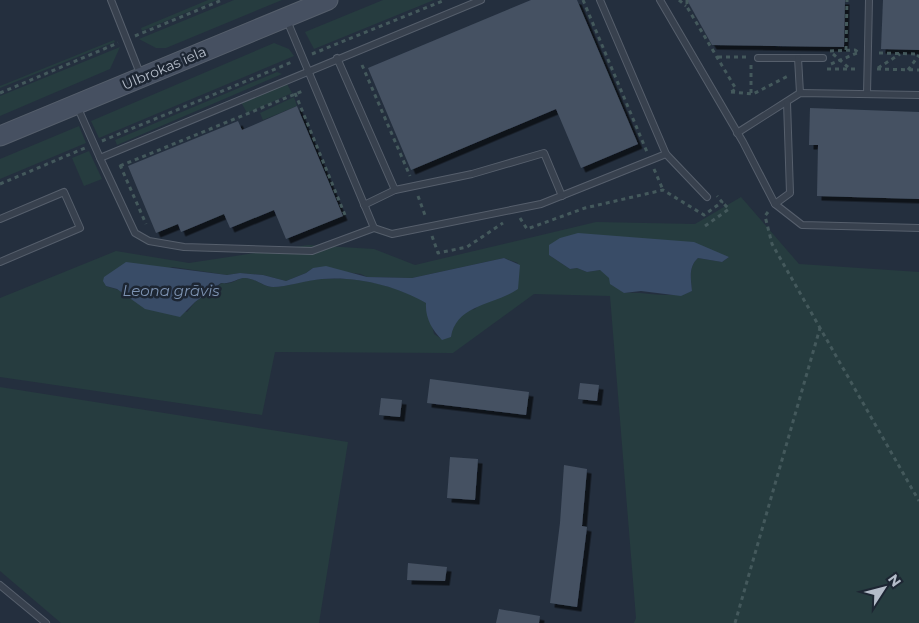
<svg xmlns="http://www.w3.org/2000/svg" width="919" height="623" viewBox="0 0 919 623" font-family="Montserrat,sans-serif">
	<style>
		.green { fill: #263c3f; fill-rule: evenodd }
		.water { fill: #394c67 }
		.building { fill: #455162; filter: url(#shadow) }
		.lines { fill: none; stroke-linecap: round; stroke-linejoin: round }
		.lane-casing { stroke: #565f6c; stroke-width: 8 }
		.secondary-casing { stroke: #565f6c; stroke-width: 21 }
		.path { stroke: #44595c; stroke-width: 3; stroke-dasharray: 4 4; stroke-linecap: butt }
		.lane { stroke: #38414e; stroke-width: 6 }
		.secondary { stroke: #465061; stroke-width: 19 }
		.labels { text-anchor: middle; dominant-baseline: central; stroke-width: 5; stroke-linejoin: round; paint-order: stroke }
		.street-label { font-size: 14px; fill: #b4bcc9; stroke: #1d2633 }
		.water-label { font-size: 15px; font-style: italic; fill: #7c92b1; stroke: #1d2633 }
	</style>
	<defs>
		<filter id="shadow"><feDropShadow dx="4.5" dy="4.5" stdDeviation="0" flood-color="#0009"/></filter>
	</defs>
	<rect width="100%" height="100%" fill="#242f3e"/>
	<g class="green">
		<polygon points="208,0 217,0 142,31 141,28"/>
		<polygon points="234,0 282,0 166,48 156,48 139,39"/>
		<polygon points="383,0 434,0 314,49 305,32"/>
		<polygon points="114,40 115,42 0,88 0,86"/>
		<polygon points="274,43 289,49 294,56 99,138 91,121"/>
		<polygon points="120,47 110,69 0,116 0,96"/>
		<polygon points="277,72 282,74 117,145 115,140"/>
		<polygon points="287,84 292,93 247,113 241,102"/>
		<polygon points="294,97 297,106 263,120 260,113"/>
		<polygon points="79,126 86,143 0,179 0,159"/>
		<polygon points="89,151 102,179 84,186 72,158"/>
		<path d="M741 197 799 264 919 272V623H634L636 618 610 296 534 294 453 353 275 352 262 415 0 377V298L116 251 189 263 308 245 374 249 415 265 596 222 695 224ZM549 255 729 257 722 262 698 258C688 267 691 279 692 291 671 300 646 291 624 293L606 273 600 270 587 272 577 268 570 269ZM504 258 518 263 475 309C460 311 453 323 451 337L440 338 434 334 427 303C396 285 358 276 323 279 307 279 287 287 273 287 263 287 254 277 243 278 235 280 231 285 222 283L195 302 187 312 106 286 173 267 227 275 240 273 263 275 286 281 306 273 313 268 361 274 367 277 412 278Z"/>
		<polygon points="0,387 348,442 319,623 61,623 0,571"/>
	</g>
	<g class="water">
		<path d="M578 233 694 242 729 257 722 262 698 258C688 267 691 279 692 291L681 296 641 291 624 293 610 284 609 278 600 270 587 272 577 268 570 269 549 255V245L560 238Z"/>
		<path d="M504 258 520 265 518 289C495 305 456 304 451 337L442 340C432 330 425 318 426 303 397 286 357 276 322 279 307 280 286 287 273 287 263 287 254 277 243 278 234 280 231 284 221 283L195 302 180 317 145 309 117 289 106 286 103 281 104 277 126 262 227 275 240 273 263 275 286 281 306 273 313 268 326 266 367 277 412 278Z"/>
	</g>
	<g class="building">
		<polygon points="531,0 577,0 638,144 581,168 556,109 411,170 368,68"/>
		<polygon points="687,0 845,0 844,47 712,45"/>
		<polygon points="883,0 919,0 919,50 881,49"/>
		<polygon points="297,106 343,216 286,239 274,210 230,228 224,214 181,232 178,224 156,233 128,166 238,121 242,130"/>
		<polygon points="810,108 919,112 919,199 817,196 818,145 809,145"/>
		<polygon points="430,379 529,392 526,415 427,403"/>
		<polygon points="580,383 599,385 597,401 578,399"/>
		<polygon points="381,398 402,400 400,417 379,415"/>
		<polygon points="450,457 478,459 475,500 447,498"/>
		<polygon points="564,465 587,469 582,526 587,527 577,607 550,603 560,523"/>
		<polygon points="408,563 447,567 445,581 407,580"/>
		<polygon points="499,609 540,616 539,623 496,623"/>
	</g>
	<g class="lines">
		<defs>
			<g id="lane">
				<polyline points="111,0 141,76"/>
				<polyline points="660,0 743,142 775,204 802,225 919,228"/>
				<polyline points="337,58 395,190 472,174 544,153 562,196"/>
				<polyline points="758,58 823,58"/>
				<polyline points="798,58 800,93"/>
				<polyline points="867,94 869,0"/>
				<polyline points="77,106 100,158 481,0"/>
				<polyline points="737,133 800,93 919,95"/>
				<polyline points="666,154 707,197"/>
				<polyline points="100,158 135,233 149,241 184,247 312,251 374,228 286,18"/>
				<polyline points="775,204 790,193 787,102"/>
				<polyline points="364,205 395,190"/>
				<polyline points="0,219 64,192 80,228 0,262"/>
				<polyline points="374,228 392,234 541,204 666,154 600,0"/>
				<polyline points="0,585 46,623"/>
			</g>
			<polyline id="secondary" points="0,136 328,0"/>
		</defs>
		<use href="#lane" class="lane-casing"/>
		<use href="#secondary" class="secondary-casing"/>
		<g class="path">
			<polyline points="583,0 647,152"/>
			<polyline points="679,0 686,6"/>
			<polyline points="687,0 687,7 736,89 731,92"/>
			<polyline points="135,36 222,0"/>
			<polyline points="846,50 847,0"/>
			<polyline points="830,51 855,50 858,52"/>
			<polyline points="879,53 919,54"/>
			<polyline points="312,54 445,0"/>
			<polyline points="833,54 849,68"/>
			<polyline points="718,57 749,57"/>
			<polyline points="831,64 857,53"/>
			<polyline points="362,65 410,176"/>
			<polyline points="751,65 751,94"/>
			<polyline points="878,68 900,54"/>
			<polyline points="827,69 858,69"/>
			<polyline points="877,69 919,70"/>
			<polyline points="908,70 919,55"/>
			<polyline points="731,92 753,94 790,75"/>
			<polyline points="0,93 118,43"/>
			<polyline points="295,93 345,215"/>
			<polyline points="102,141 292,62"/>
			<polyline points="120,165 146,224"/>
			<polyline points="120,166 305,90"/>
			<polyline points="654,169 663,190"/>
			<polyline points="0,184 85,148"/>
			<polyline points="418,196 426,218"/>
			<polyline points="768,212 765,216 772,244 919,501"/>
			<polyline points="520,218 527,229 585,208 663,190 704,215 722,202 717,196"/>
			<polyline points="705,226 729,209 722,202"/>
			<polyline points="432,236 438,253 467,247 503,223"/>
			<polyline points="735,623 820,328"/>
		</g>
		<use href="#lane" class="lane"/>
		<use href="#secondary" class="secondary"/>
	</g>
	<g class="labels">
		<g class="street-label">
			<text transform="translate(164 68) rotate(-23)">Ulbrokas iela</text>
		</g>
		<g class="water-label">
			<text x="171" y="290">Leona grāvis</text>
		</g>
	</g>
	<g transform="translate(884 588) rotate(54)" stroke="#1d2633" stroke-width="4" paint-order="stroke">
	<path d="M0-4L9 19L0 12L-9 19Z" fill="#b4bcc9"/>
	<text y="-8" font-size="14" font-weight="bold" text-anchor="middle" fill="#b4bcc9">N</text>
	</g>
</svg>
